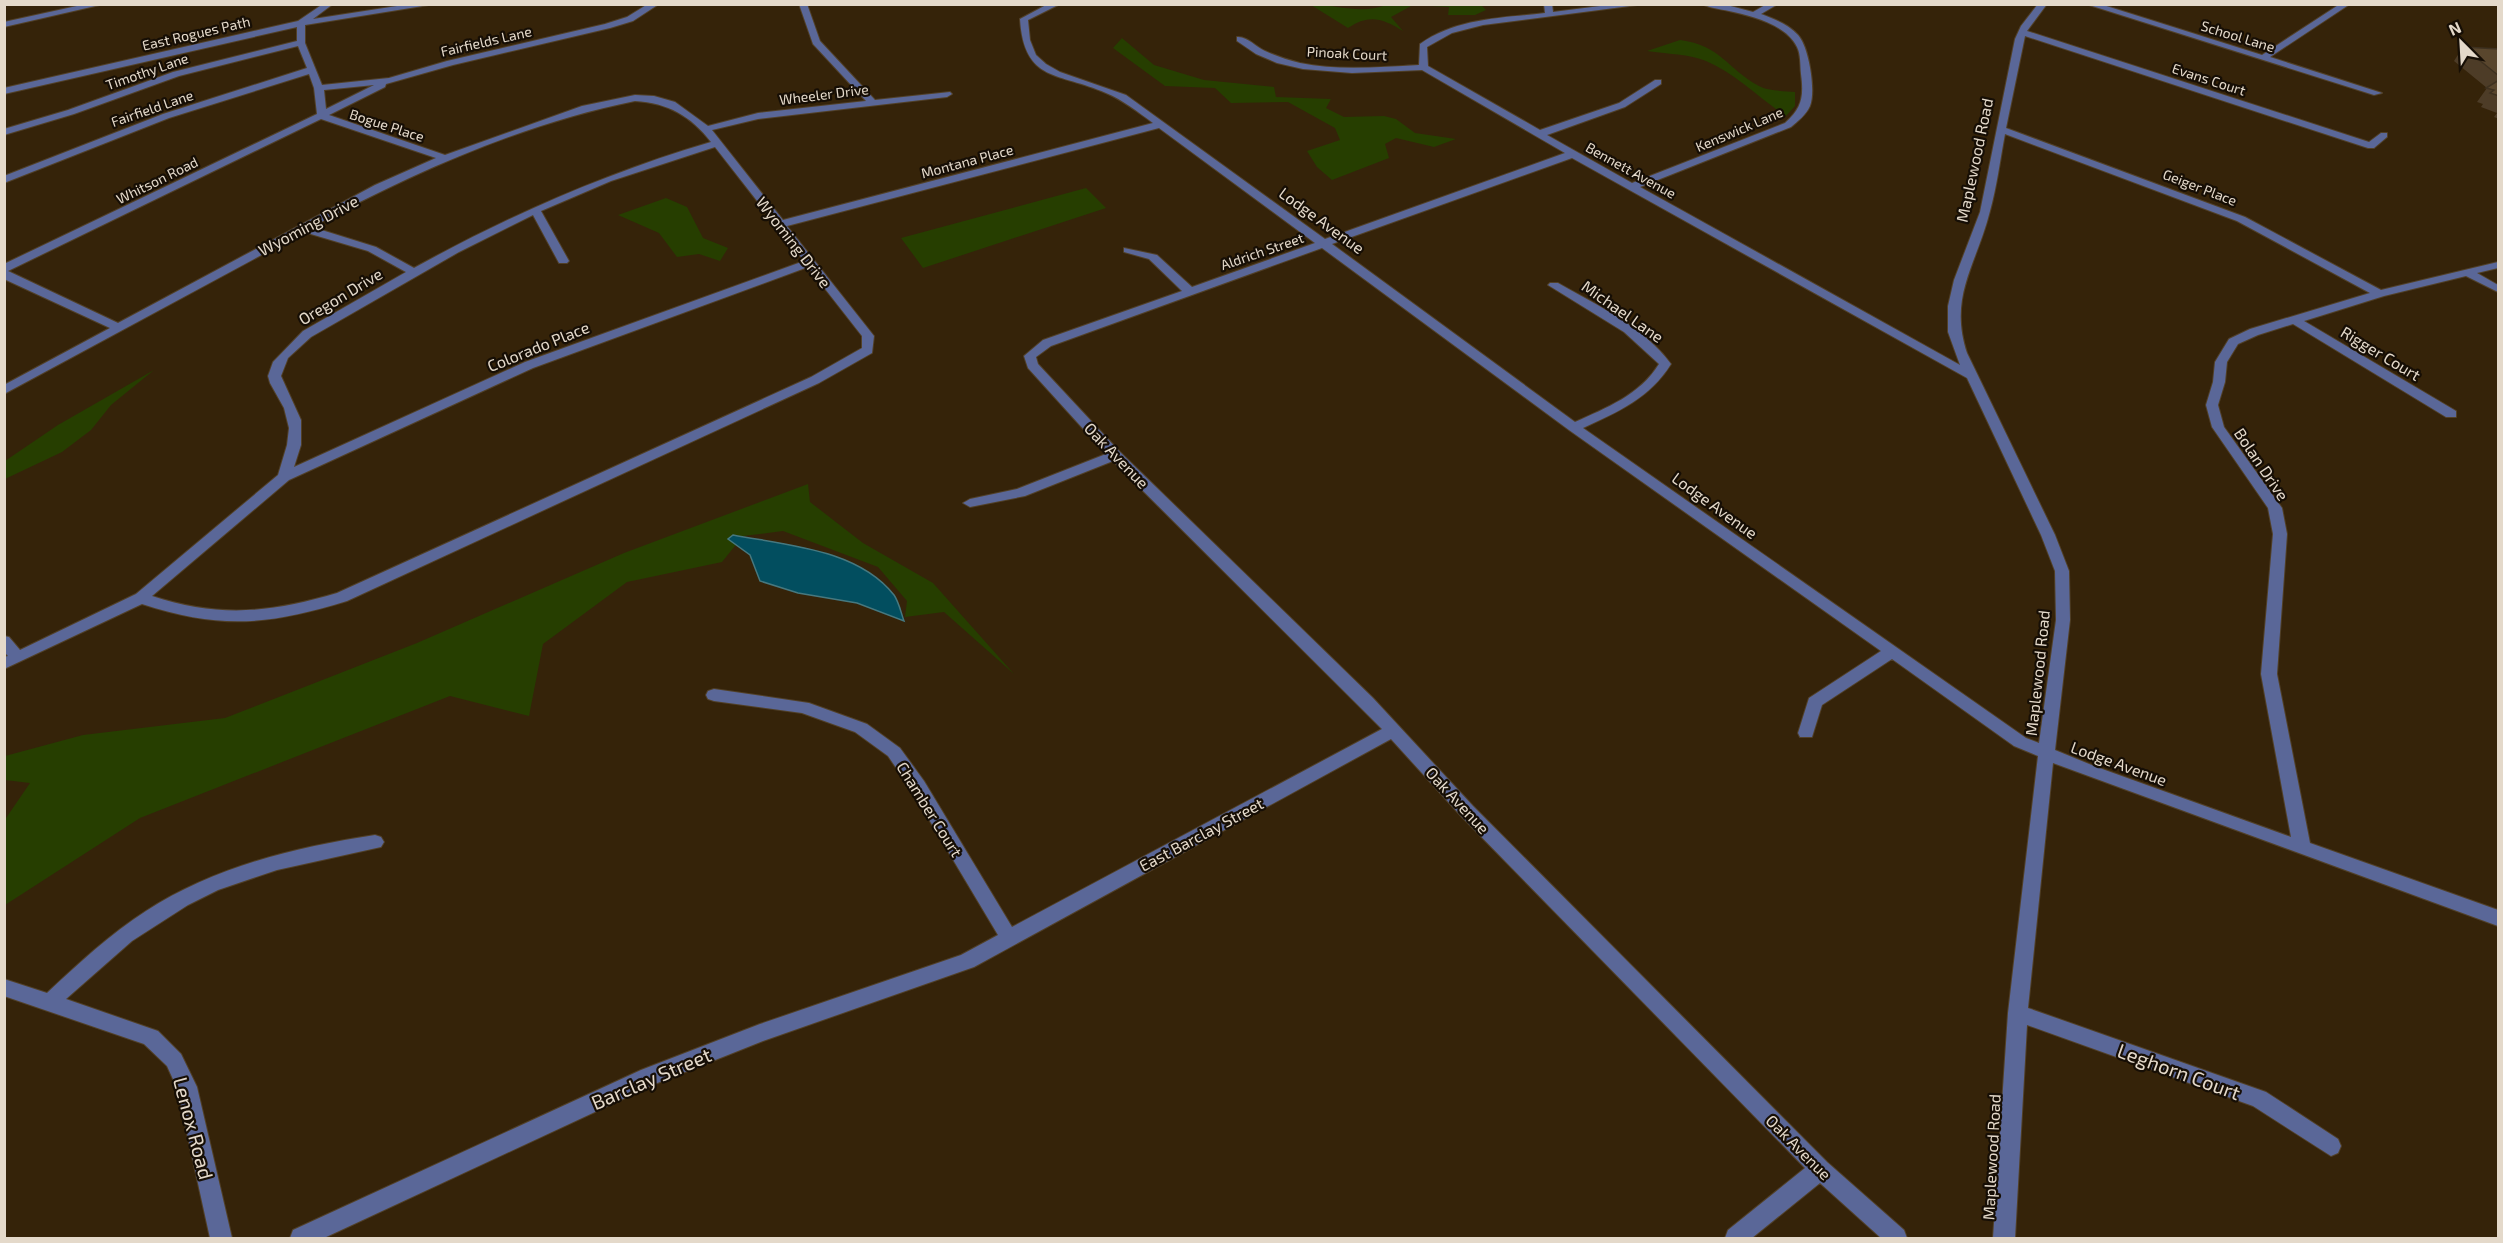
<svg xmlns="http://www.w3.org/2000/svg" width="2503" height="1243" viewBox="0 0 2503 1243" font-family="'Exo 2',sans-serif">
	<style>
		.green { fill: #263e00 }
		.water { fill: #024e5f; stroke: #46787f; stroke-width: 1.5 }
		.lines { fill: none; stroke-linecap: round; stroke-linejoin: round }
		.minor-casing { stroke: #514028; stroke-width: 2 }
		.minor { fill: #5a6798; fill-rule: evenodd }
		.wall { fill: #4d3c27 }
		.building { fill: #59462d; stroke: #3e3120; stroke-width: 1.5 }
		.labels { text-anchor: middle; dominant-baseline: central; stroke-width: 4.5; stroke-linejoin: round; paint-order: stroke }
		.far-street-label { font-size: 14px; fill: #e4d9ca; stroke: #160e05 }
		.street-label { font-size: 16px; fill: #e4d9ca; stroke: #160e05 }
		.near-street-label { font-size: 20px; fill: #e4d9ca; stroke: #160e05 }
	</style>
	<rect width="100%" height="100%" fill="#352309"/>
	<g class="green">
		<path d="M1386 5H1481L1486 10 1475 15H1448L1449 7 1413 5 1391 17 1403 31C1382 18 1369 14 1348 28L1311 5C1337 4 1360 15 1386 5Z"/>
		<polygon points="1122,38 1154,65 1204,80 1274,87 1276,97 1331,99 1326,108 1344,117 1384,116 1396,119 1415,133 1456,139 1434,147 1396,138 1385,144 1389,158 1332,180 1317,167 1307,151 1340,140 1335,128 1288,102 1231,103 1215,88 1165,86 1113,48"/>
		<path d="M1680 40C1721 45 1727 69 1759 86 1768 91 1785 91 1795 92V106L1786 116C1760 99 1735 73 1706 61 1690 54 1666 54 1647 51Z"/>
		<polygon points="1086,188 1106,208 923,268 901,238"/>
		<polygon points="666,198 687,207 703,238 728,248 720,261 699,254 677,257 659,233 618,215"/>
		<polygon points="154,370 111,405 91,430 62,452 5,479 5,461 58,425"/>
		<polygon points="808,484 810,502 863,543 933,583 1014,674 944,612 905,617 907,601 878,567 783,531 743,536 722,562 627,582 543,644 529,716 450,696 140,818 5,905 4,821 30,783 5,780 5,756 83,735 225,718 417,643 624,553"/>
	</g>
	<path class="water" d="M733 535C786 545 858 549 894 595 899 602 901 613 904 621L857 603 798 593 760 581 750 555 728 539Z"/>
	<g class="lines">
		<defs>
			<g id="minor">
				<polygon points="86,4 104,4 4,27 4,22"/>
				<path d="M323 4H333L313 19 410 4H435L305 25V43L322 85 389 78 447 61 605 24 627 17 648 4H659L633 21 610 28 453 65 386 84 385 87 329 115 445 155 582 106 635 95 654 96 675 102 708 126 758 113 866 101 813 44 799 4H807L820 41 875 100 950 92 952 94 947 97 758 119 712 130 783 220 1153 123C1138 112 1123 100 1106 93 1059 72 1024 83 1020 19L1048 4H1060L1028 20 1030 40 1036 55 1046 64 1060 72 1126 95 1325 239 1565 153 1422 70 1352 73 1303 69 1277 63 1256 54 1237 41V37C1247 36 1256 47 1265 51 1276 56 1288 60 1300 63 1338 71 1380 67 1419 65L1420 44C1456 18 1502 18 1545 13L1544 4H1552L1553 12 1616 4H1645L1483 25 1452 33 1427 47 1428 66 1540 130 1619 103 1655 80H1661V84L1625 107 1547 135 1632 183 1785 123C1802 108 1804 97 1801 74 1800 65 1801 55 1797 47 1786 24 1751 16 1729 11 1720 9 1710 8 1702 4H1723L1753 12 1767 4H1778L1761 14C1774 19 1788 24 1798 35 1809 47 1816 91 1810 106 1806 115 1798 121 1791 127L1640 187 1960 365 1948 332V306L1954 280 1980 212 2015 39 2021 26 2038 4H2047L2027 31 2369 142 2381 133H2387V137L2374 148H2368L2025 36 2006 128 2245 217 2381 290 2498 262V268L2477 273 2498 285V292L2466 276 2384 296 2304 321 2456 411V417H2446L2293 324 2258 335 2238 344 2227 362 2225 382 2218 405 2224 427 2282 508 2287 534 2277 674 2310 843 2498 910V926L2053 763 2028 1008 2266 1092 2338 1139 2341 1146 2338 1153 2331 1156 2253 1106 2027 1025 2015 1238H1993L2008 1013 2038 756 2014 746 1892 659 1822 705 1812 737H1800L1798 733 1809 698 1881 651 1569 430 1322 248 1051 346 1036 357 1038 364 1120 452 1373 698 1473 806 1827 1162 1904 1230 1907 1238H1881L1820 1183 1752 1238H1725L1728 1230 1805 1168 1461 816 1391 739 974 967 763 1041 655 1084 324 1238H290L293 1230 641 1070 760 1024 961 955 998 935 912 791 888 756 855 732 802 713 714 701 708 699 706 695 708 691 714 689 809 703 867 724 900 748 924 781 1012 927 1382 729 1113 461 1025 496 970 507 963 503 970 499 1017 489 1106 454 1028 368 1024 356 1043 340 1182 291 1149 259 1124 252V248L1157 255 1192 287 1315 243 1159 128 787 226 874 336 872 353 819 383 347 601C268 625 222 630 142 604L4 669V657L8 656 4 652V636L9 637 20 650 136 594 278 475 287 445 289 428 284 408 270 383 268 376 273 362 303 331 406 272 368 251 304 232 4 394V385L110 328 4 279V264L317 114 314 88 309 74 169 118 4 183V176L163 114 307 68 298 46 179 76 74 114 4 135V129L68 110 173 72 297 41V27L4 94V88L298 21ZM374 85 326 109 324 90ZM635 101C668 103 691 116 711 142 606 173 510 215 414 268L376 247 312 227C414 172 522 124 635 101ZM321 119 436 158 375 185 118 323 8 271ZM2005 134 2237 221 2370 293 2250 329 2229 339 2215 362 2213 382 2206 405 2212 427 2268 508 2273 534 2261 674 2291 837 2094 766 2055 750 2070 620 2069 571 2055 535 1967 353C1948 296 1977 264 1990 211 1997 186 2000 160 2005 134ZM715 147 804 261 525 362 294 467 301 445V420L281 376 288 358 311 337 459 252 533 215 559 263H567L569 261 541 211 611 181ZM1572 158 1967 378 2041 535 2055 571 2056 620 2039 743 2026 738 1583 428C1618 412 1650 398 1671 364 1643 326 1598 306 1558 283H1550L1548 285 1624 332 1659 364C1640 395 1606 408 1575 422L1332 244ZM808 267 862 336V348L811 377 337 593C270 613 219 618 152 596L289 480 533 368Z"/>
				<polygon points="2086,4 2100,4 2262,55 2340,4 2350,4 2270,57 2382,93 2374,95"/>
				<path d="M375 835 381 837 384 842 381 847 277 870 218 890 188 905 132 941 66 999 158 1031 181 1054 197 1087 232 1238H210L177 1088 167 1066 144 1044 4 996V979L47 993C78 964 110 934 146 911 214 867 296 847 375 835Z"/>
			</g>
		</defs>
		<use href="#minor" class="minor-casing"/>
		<use href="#minor" class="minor"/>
	</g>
	<polygon class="wall" points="2463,47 2499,49 2499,119 2494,117 2497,113 2481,107 2483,104 2477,102 2487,88 2454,61"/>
	<g class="building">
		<polygon points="2463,47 2499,49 2499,76"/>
		<polygon points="2499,80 2499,96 2490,93 2494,90 2486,88"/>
	</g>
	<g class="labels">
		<g class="far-street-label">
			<text transform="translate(196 33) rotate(-13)">East Rogues Path</text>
			<text transform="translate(2238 36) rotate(17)">School Lane</text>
			<text transform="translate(486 41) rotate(-13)">Fairfields Lane</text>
			<text transform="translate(1347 53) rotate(3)">Pinoak Court</text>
			<text transform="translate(147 71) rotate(-19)">Timothy Lane</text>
			<text transform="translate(2209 79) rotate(18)">Evans Court</text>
			<text transform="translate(824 94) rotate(-7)">Wheeler Drive</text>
			<text transform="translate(152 108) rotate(-19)">Fairfield Lane</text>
			<text transform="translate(387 125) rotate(18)">Bogue Place</text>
			<text transform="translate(1739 129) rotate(-23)">Kenswick Lane</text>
			<text transform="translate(967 161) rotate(-15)">Montana Place</text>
			<text transform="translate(1631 170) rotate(29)">Bennett Avenue</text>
			<text transform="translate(157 180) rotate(-26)">Whitson Road</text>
			<text transform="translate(2200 187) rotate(21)">Geiger Place</text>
			<text transform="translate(1262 251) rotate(-19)">Aldrich Street</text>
		</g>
		<g class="street-label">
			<text transform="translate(1974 160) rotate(-78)">Maplewood Road</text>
			<text transform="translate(1322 220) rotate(36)">Lodge Avenue</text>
			<text transform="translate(308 225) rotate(-28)">Wyoming Drive</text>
			<text transform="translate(794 242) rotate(52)">Wyoming Drive</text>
			<text transform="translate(340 296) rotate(-31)">Oregon Drive</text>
			<text transform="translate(1623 311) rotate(35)">Michael Lane</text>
			<text transform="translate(538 346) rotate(-22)">Colorado Place</text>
			<text transform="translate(2381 353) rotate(31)">Rigger Court</text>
			<text transform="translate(1117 455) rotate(46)">Oak Avenue</text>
			<text transform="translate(2262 464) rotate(56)">Bolan Drive</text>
			<text transform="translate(1715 505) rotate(36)">Lodge Avenue</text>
			<text transform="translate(2037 673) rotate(-84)">Maplewood Road</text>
			<text transform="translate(2119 763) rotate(20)">Lodge Avenue</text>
			<text transform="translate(1458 800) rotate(47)">Oak Avenue</text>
			<text transform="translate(930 809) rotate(58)">Chamber Court</text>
			<text transform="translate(1201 834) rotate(-28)">East Barclay Street</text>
			<text transform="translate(1799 1147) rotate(45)">Oak Avenue</text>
			<text transform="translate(1991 1157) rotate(-87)">Maplewood Road</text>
		</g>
		<g class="near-street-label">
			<text transform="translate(2179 1071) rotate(20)">Leghorn Court</text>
			<text transform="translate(651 1078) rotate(-23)">Barclay Street</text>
			<text transform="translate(194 1128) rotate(75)">Lenox Road</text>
		</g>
	</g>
	<rect width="2503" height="1243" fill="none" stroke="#e4d9ca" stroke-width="12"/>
	<g transform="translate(2461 42) rotate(336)" stroke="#160e05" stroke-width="4.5" paint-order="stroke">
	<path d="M0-4.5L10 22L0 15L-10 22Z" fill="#e4d9ca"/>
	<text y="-9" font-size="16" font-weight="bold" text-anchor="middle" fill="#e4d9ca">N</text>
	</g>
</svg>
